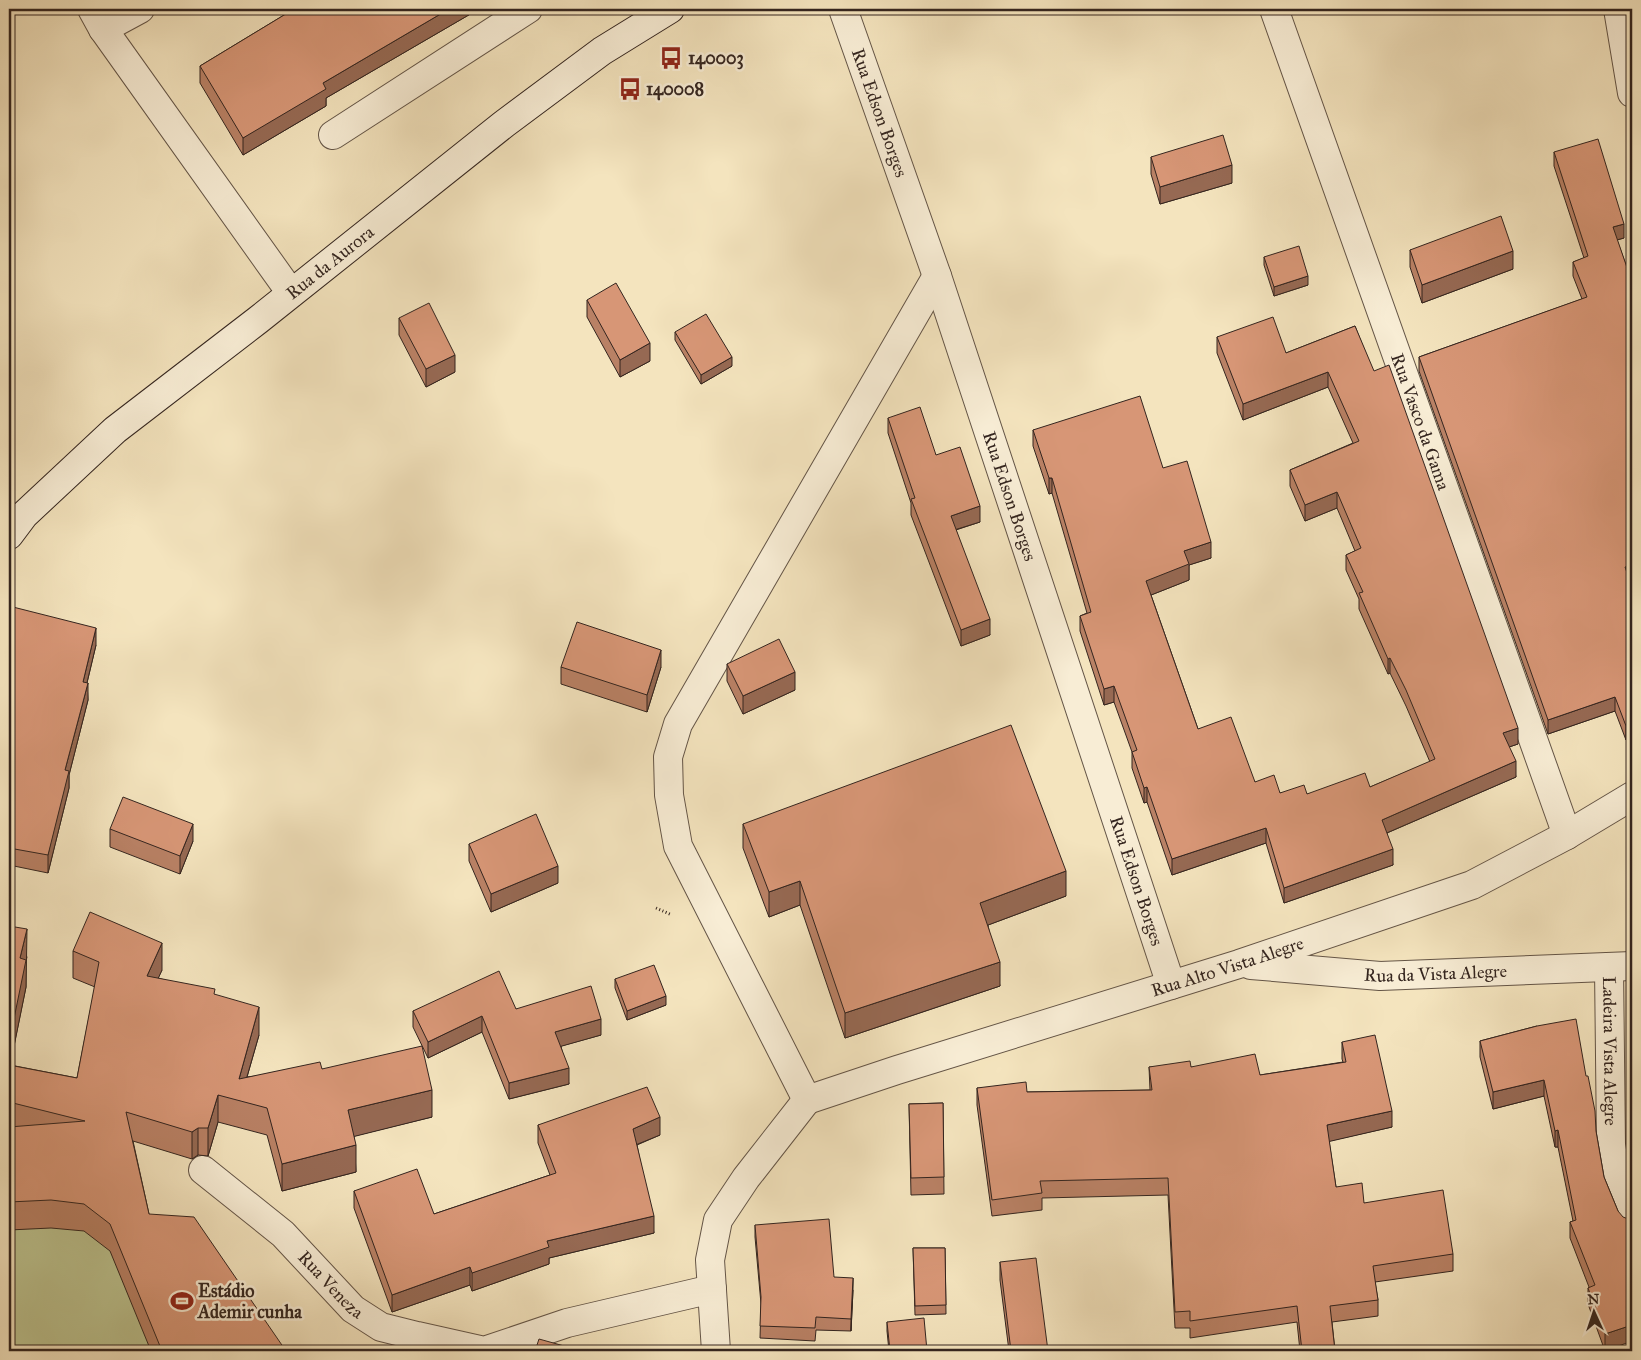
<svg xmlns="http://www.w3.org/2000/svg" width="1641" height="1360" viewBox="0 0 1641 1360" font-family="'IM FELL Great Primer',serif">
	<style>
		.green { fill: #bdc490; stroke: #787458 }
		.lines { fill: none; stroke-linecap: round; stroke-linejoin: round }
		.street-casing { stroke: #645547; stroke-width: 30 }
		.secondary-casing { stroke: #34251f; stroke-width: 30 }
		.path { stroke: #34251f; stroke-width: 3; stroke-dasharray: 1 2.5; stroke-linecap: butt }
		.street { stroke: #f8edd5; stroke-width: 28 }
		.secondary { stroke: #f8edd5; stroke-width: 28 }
		.wall { fill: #b98165; stroke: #34251f }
		.shaded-wall { fill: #966953; stroke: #34251f }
		.building { fill: #d79676; stroke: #34251f }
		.labels { text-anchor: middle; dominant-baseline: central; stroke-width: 5; stroke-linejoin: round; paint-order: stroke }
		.poi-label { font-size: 18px; font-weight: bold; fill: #34251f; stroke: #f8edd5; text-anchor: start }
		.street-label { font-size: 18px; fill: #34251f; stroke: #f8edd5 }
	</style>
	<rect width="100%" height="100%" fill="#f4e4be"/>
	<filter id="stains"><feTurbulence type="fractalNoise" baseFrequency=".004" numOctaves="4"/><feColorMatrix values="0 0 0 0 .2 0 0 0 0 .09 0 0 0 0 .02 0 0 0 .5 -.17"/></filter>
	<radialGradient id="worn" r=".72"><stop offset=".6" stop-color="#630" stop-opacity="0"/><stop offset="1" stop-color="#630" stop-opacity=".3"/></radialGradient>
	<polygon class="green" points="9,1154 149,1241 267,1351 9,1351"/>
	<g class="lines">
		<defs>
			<g id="street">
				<polyline points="92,9 103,29 291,293"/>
				<path id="s1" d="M843 9 937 276 1171 985"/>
				<path id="s2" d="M1274 9 1567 835"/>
				<polyline points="1618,9 1632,93"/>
				<polyline points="103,29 140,9"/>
				<polyline points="333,135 528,9"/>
				<path id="s3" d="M1251 965 1380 976 1632 966"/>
				<path id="s4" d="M1609 967 1611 1145 1619 1191 1632 1221"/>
				<polyline points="807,1100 678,846 669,795 668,757 678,724 937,276"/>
				<path id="s5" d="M807 1100 897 1070 1239 964 1472 885 1567 835 1632 796"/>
				<path id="s6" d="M203 1170 283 1234 353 1309 381 1327 417 1336 484 1351 567 1323 712 1289"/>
				<polyline points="716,1351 710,1260 718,1220 746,1178 807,1100"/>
			</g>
			<g id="secondary">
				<path id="s7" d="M9 535 24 515 115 430 258 320 504 124 602 51 670 9"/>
			</g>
		</defs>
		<use href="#street" class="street-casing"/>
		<use href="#secondary" class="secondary-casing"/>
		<polyline class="path" points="656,908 672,915"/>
		<use href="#street" class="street"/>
		<use href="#secondary" class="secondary"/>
	</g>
	<g class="wall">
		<polygon points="294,9 479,9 326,98 326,106 243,155 200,83 200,66"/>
		<polygon points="1554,152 1624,238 1617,240 1632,282 1632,578 1629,579 1626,740 1615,711 1548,734 1419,371 1419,357 1582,299 1573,276 1573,262 1584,258 1554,166"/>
		<polygon points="1151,157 1232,183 1160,204 1151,174"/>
		<polygon points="1410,250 1513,269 1422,303 1410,267"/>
		<polygon points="1264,257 1308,285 1274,296 1264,265"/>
		<polygon points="587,300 650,361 620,377 587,317"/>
		<polygon points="399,318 455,372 426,387 399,335"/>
		<polygon points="1355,326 1518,744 1509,747 1516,777 1387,833 1393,865 1284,903 1266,843 1172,875 1147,802 1144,803 1132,768 1132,752 1114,702 1104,705 1080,631 1080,616 1087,613 1052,493 1049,494 1033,446 1033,430 1163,468 1211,558 1189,565 1189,580 1151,595 1198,729 1255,782 1280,793 1307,794 1370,787 1430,762 1406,706 1390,673 1388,674 1359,609 1359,599 1346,570 1346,555 1355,551 1337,508 1305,521 1290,486 1290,470 1353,443 1328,387 1243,420 1217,353 1217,337 1286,353"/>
		<polygon points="675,332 732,366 701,384 675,340"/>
		<polygon points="888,418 936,455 980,522 956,530 990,635 961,646 911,515 911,503 888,433"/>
		<polygon points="9,606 96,645 87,683 88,700 69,775 69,788 48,873 9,865"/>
		<polygon points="727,664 795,690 743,714 727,681"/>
		<polygon points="561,667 661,667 647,712 561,684"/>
		<polygon points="743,824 1066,896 988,925 1000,986 845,1038 800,905 769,917 743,848"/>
		<polygon points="110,829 193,841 180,874 110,847"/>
		<polygon points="469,844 558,883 491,912 469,861"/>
		<polygon points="9,926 27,957 26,961 26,987 10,1065 77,1078 95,987 73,978 73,951 162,970 158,978 215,995 259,1035 247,1077 322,1069 432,1117 354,1136 356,1172 282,1191 267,1135 218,1122 208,1156 198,1155 192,1159 133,1141 149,1214 286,1351 151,1351 110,1251 84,1231 51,1228 9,1230"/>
		<polygon points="615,979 666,1005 627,1020 615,988"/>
		<polygon points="516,1009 601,1035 561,1046 569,1084 509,1099 482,1032 428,1058 413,1027 413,1011"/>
		<polygon points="1537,1026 1596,1131 1604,1177 1618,1211 1605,1351 1588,1304 1588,1288 1589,1287 1570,1238 1570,1222 1573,1221 1558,1147 1555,1147 1544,1096 1493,1109 1480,1057 1480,1041"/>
		<polygon points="1342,1042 1392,1127 1329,1141 1336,1187 1453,1254 1453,1271 1375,1282 1378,1300 1378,1316 1332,1322 1335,1351 1300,1351 1297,1322 1190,1338 1190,1328 1175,1328 1168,1195 1042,1198 1042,1210 992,1216 977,1105 977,1088 1027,1092 1150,1090 1149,1067 1191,1067 1260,1075 1343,1062 1342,1059"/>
		<polygon points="943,1103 944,1194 911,1195 909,1104"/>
		<polygon points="538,1125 660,1135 637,1145 654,1233 549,1258 549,1264 472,1291 470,1285 392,1312 354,1208 354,1191 434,1214 550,1175 538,1143"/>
		<polygon points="755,1225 853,1290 851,1331 816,1330 815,1341 760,1338 761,1304 755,1237"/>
		<polygon points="913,1248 945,1248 946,1314 915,1315"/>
		<polygon points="1000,1262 1048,1351 1009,1351 1000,1280"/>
		<polygon points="887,1322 927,1351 889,1351 887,1331"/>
	</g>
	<g class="shaded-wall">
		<polygon points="449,9 479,9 326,98 326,106 243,155 243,138 323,83"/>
		<polygon points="1232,165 1232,183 1160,204 1160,187"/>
		<polygon points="1624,224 1624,238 1613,241 1613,227"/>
		<polygon points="1513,251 1513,269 1422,303 1422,285"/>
		<polygon points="1308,276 1308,285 1274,296 1274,287"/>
		<polygon points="650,343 650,361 620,377 620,360"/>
		<polygon points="455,355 455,372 426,387 426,369"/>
		<polygon points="732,357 732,366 701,384 701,375"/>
		<polygon points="1328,372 1328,387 1243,420 1243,404"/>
		<polygon points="1049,478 1052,478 1052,493 1049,494"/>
		<polygon points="1337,492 1337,508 1305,521 1305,505"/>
		<polygon points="980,506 980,522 951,531 951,516"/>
		<polygon points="1211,542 1211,558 1189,565 1189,580 1146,597 1146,581 1184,551"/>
		<polygon points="1632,565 1632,578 1625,581 1625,567"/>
		<polygon points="990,619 990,635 961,646 961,630"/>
		<polygon points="96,628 96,645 83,699 83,682"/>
		<polygon points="661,650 661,667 647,712 647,695"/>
		<polygon points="1390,658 1390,673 1388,674 1388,659"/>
		<polygon points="795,672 795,690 743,714 743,696"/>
		<polygon points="88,683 88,700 69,775 69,788 48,873 48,855 65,770"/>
		<polygon points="1114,686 1114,702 1104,705 1104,689"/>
		<polygon points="1615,697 1615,711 1548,734 1548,720"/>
		<polygon points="1632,724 1632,738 1626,740 1626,726"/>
		<polygon points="1518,728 1518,744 1503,749 1503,733"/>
		<polygon points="1516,761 1516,777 1382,835 1382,820"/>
		<polygon points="1147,787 1147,802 1144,803 1144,788"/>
		<polygon points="193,824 193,841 180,874 180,856"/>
		<polygon points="1266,828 1266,843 1172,875 1172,859"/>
		<polygon points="1393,849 1393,865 1284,903 1284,888"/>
		<polygon points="558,866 558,883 491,912 491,894"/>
		<polygon points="1066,871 1066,896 980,928 980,903"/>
		<polygon points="800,881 800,905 769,917 769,892"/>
		<polygon points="27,929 26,987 9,1071 9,1043 20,958"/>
		<polygon points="162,943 162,970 147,1003 147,976"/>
		<polygon points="1000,962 1000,986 845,1038 845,1013"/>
		<polygon points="666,996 666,1005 627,1020 627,1011"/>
		<polygon points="259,1007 259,1035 240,1101 239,1079"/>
		<polygon points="482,1016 482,1032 428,1058 428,1042"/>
		<polygon points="601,1019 601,1035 555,1048 555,1032"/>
		<polygon points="569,1068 569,1084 509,1099 509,1083"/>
		<polygon points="1544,1080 1544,1096 1493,1109 1493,1092"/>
		<polygon points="432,1090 432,1117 348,1138 348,1110"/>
		<polygon points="218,1095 218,1122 208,1156 208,1128"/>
		<polygon points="1392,1111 1392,1127 1327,1142 1327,1125"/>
		<polygon points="660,1117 660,1135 633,1146 633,1129"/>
		<polygon points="198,1128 198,1155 192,1159 192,1132"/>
		<polygon points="1558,1130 1558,1147 1555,1147 1555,1131"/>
		<polygon points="356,1145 356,1172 282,1191 282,1164"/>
		<polygon points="654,1216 654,1233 549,1258 549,1264 472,1291 472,1273 547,1241"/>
		<polygon points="470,1267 470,1285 392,1312 392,1295"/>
		<polygon points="853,1278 853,1290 851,1331 851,1319"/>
		<polygon points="1632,1325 1632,1341 1605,1351 1605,1334"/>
	</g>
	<g class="building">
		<polygon points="294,9 449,9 323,83 326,89 243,138 200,66"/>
		<polygon points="1223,135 1232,165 1160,187 1151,157"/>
		<polygon points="1598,139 1624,224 1613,227 1632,282 1632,565 1625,567 1632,587 1632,724 1626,726 1615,697 1548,720 1419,357 1587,297 1573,262 1588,256 1554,152"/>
		<polygon points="1501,216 1513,251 1422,285 1410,250"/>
		<polygon points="1299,246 1308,276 1274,287 1264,257"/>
		<polygon points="616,283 650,343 620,360 587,300"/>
		<polygon points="429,303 455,355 426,369 399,318"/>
		<polygon points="706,314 732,357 701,375 675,332"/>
		<polygon points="1273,317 1286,353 1355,326 1374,371 1389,365 1518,728 1503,733 1516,761 1382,820 1393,849 1284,888 1266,828 1172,859 1147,787 1144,788 1132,752 1137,750 1114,686 1104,689 1080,616 1091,612 1052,478 1049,478 1033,430 1140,396 1163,468 1187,461 1211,542 1184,551 1189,564 1146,581 1198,729 1231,717 1255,782 1274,775 1280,793 1304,785 1307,794 1365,773 1370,787 1435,759 1406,690 1390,658 1388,659 1359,593 1363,592 1346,555 1361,548 1337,492 1305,505 1290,470 1359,441 1328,372 1243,404 1217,337"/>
		<polygon points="920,407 936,455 960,447 980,506 951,516 990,619 961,630 911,499 915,498 888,418"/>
		<polygon points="9,606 96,628 83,682 88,683 65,770 69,771 48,855 9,848"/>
		<polygon points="577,622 661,650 647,695 561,667"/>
		<polygon points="779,639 795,672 743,696 727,664"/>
		<polygon points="1011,725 1066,871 980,903 1000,962 845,1013 800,881 769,892 743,824"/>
		<polygon points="123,797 193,824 180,856 110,829"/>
		<polygon points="536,814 558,866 491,894 469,844"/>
		<polygon points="90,912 162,943 147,976 215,989 214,994 259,1007 239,1079 320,1062 322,1069 422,1046 432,1090 348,1110 356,1145 282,1164 267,1108 218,1095 208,1128 198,1128 192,1132 126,1112 149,1214 194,1217 286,1351 162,1351 110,1224 84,1204 51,1200 9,1202 9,1127 85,1121 9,1102 9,1065 77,1078 99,962 73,951"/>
		<polygon points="9,926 27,929 20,958 26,960 9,1043"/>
		<polygon points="654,965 666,996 627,1011 615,979"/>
		<polygon points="499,971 516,1009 591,986 601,1019 555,1032 569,1068 509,1083 482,1016 428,1042 413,1011"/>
		<polygon points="1576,1019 1586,1076 1588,1076 1595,1111 1596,1131 1604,1177 1618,1211 1623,1217 1631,1220 1632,1220 1632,1325 1605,1334 1588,1288 1595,1285 1570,1222 1576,1220 1558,1130 1555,1131 1544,1080 1493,1092 1480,1041 1537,1026"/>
		<polygon points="1375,1035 1392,1111 1327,1125 1336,1187 1362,1183 1364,1203 1443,1190 1453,1254 1373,1266 1378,1300 1330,1306 1335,1351 1302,1351 1297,1306 1190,1321 1190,1311 1175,1312 1168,1178 1040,1181 1042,1193 992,1200 977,1088 1026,1082 1027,1092 1152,1090 1149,1067 1190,1061 1191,1067 1255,1054 1260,1075 1346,1062 1342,1042"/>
		<polygon points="647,1087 660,1117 633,1129 654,1216 547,1241 549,1247 472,1273 470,1267 392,1295 354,1191 417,1169 434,1214 556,1173 538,1125"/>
		<polygon points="943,1103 944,1177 911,1178 909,1104"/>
		<polygon points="829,1219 834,1277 853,1278 851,1319 816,1317 815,1328 760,1326 761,1297 755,1225"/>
		<polygon points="913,1248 945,1248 946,1305 915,1306"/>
		<polygon points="1036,1258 1048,1351 1011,1351 1000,1262"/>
		<polygon points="924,1318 927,1351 890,1351 887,1322"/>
		<polygon points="539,1339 575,1349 575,1351 535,1351"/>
	</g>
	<defs>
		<symbol id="bus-bare" viewBox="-9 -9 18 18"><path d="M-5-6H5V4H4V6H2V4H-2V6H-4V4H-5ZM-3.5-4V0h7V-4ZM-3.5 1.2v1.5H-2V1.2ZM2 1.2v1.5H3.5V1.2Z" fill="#8f2418" stroke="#f8edd5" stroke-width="2.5" paint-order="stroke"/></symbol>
		<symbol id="stadium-bare" viewBox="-9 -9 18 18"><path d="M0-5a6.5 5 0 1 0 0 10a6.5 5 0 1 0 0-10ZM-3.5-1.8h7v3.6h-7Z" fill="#8f2418" stroke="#f8edd5" stroke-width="2.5" paint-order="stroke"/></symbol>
	</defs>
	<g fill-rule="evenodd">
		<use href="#bus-bare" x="655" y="42" width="32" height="32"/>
		<use href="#bus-bare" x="614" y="73" width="32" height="32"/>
		<use href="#stadium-bare" x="166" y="1285" width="32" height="32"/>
	</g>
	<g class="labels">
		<g class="poi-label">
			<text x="688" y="58">140003</text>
			<text x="646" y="89">140008</text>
			<text x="198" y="1291">Estádio<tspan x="198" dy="21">Ademir cunha</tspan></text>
		</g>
		<g class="street-label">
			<text stroke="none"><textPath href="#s1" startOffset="110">Rua Edson Borges</textPath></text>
			<text stroke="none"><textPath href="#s7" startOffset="422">Rua da Aurora</textPath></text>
			<text stroke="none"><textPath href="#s2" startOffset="438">Rua Vasco da Gama</textPath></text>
			<text stroke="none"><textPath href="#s1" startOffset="515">Rua Edson Borges</textPath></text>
			<text stroke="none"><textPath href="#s1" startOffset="920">Rua Edson Borges</textPath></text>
			<text stroke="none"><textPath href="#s5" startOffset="441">Rua Alto Vista Alegre</textPath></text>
			<text stroke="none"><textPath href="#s3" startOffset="185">Rua da Vista Alegre</textPath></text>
			<text stroke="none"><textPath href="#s4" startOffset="84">Ladeira Vista Alegre</textPath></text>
			<text stroke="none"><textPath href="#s6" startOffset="172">Rua Veneza</textPath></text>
		</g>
	</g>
	<rect width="1641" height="1360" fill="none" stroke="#f4e4be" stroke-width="30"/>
	<rect x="10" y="10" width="1621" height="1340" fill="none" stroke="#34251f" stroke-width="2.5"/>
	<rect x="15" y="15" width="1611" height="1330" fill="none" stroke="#34251f"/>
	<g transform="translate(1594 1312) rotate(357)" stroke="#f8edd5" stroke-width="4" paint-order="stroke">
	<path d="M0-4L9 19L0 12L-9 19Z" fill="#34251f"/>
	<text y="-8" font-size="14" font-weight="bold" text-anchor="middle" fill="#34251f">N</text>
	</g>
	<rect width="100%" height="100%" filter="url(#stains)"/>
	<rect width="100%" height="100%" fill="url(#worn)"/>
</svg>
